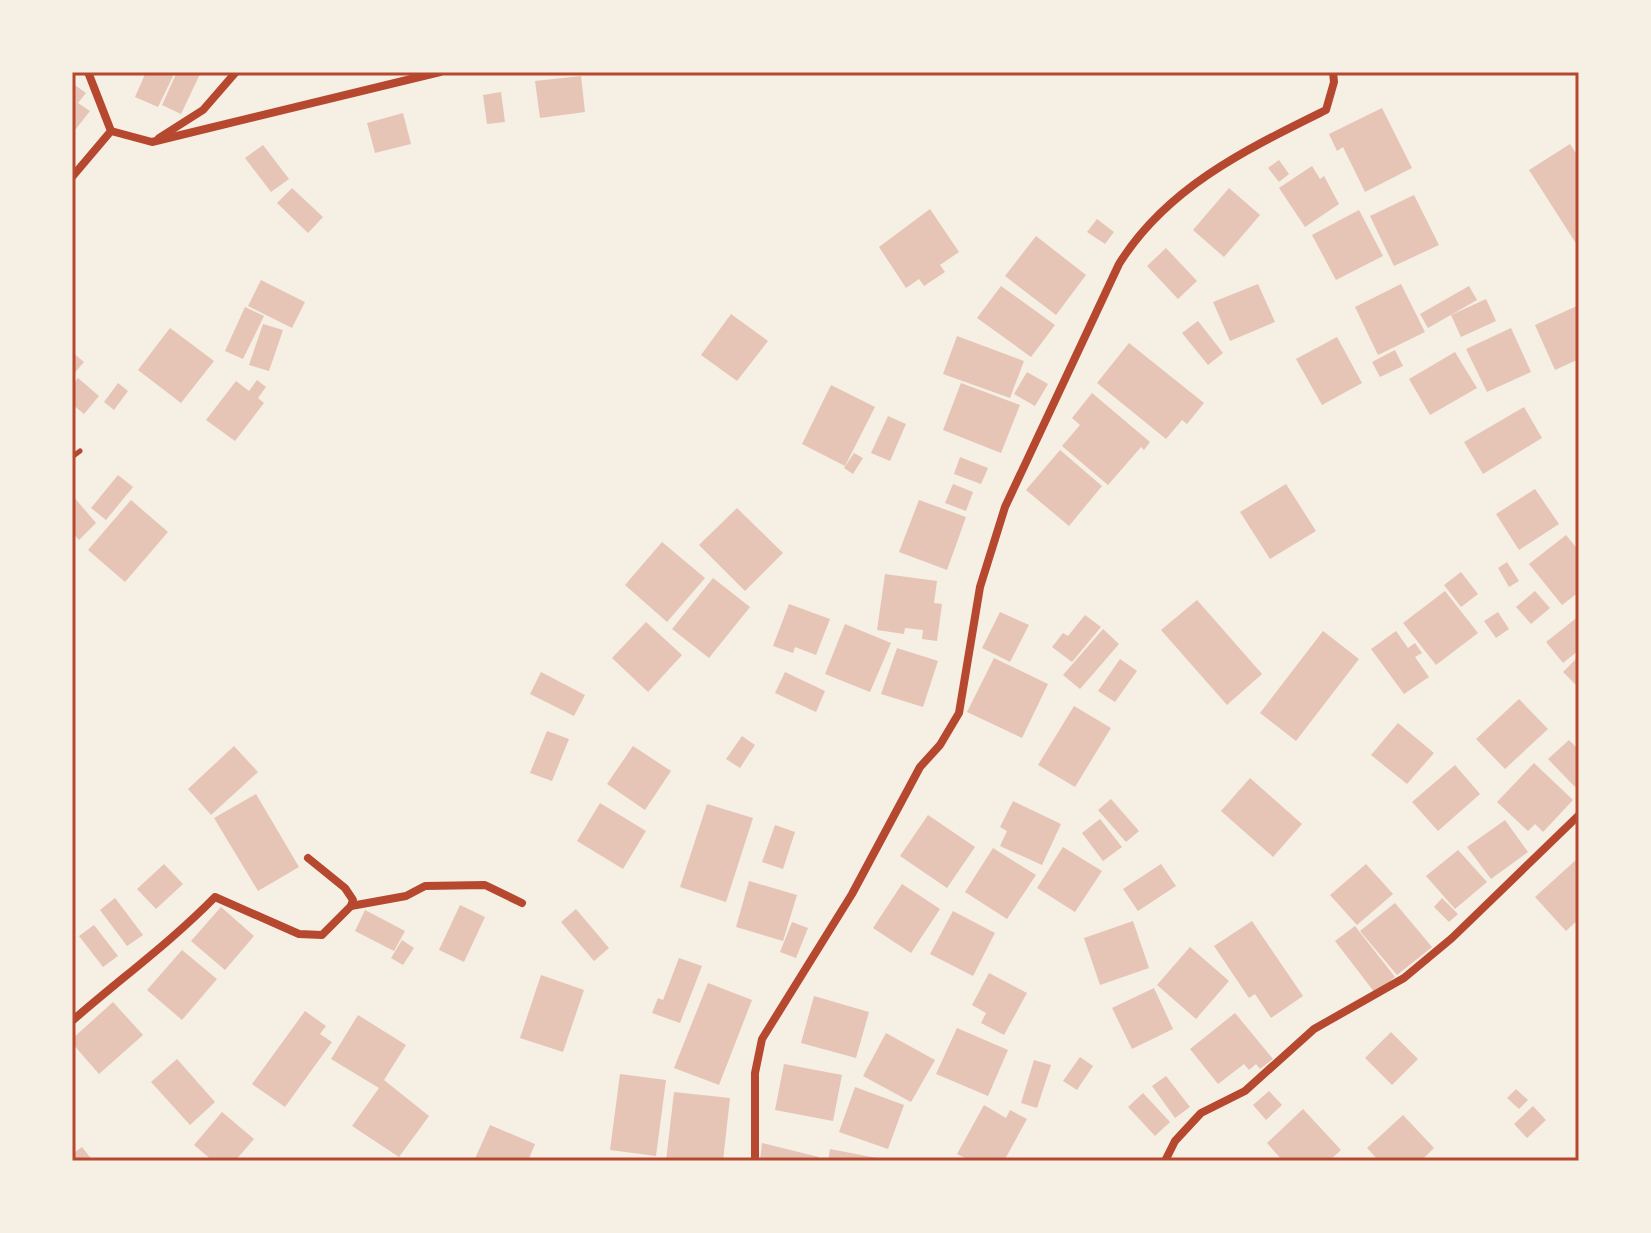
<svg xmlns="http://www.w3.org/2000/svg" width="1651" height="1233" viewBox="0 0 1651 1233" font-family="Georgia,serif">
	<style>
		.building { fill: #e6c5b7 }
		.lines { fill: none; stroke-linecap: round; stroke-linejoin: round }
		.path { stroke: #b5482f; stroke-width: 5 }
		.minor { stroke: #b5482f; stroke-width: 8 }
		.neatline { fill: none; stroke: #b5482f; stroke-width: 3 }
	</style>
	<rect width="100%" height="100%" fill="#f6efe4"/>
	<g class="building">
		<polygon points="146,72 175,72 158,107 135,97"/>
		<polygon points="177,72 201,72 181,114 162,105"/>
		<polygon points="581,76 585,112 540,118 535,81"/>
		<polygon points="72,83 86,93 78,103 90,111 72,134"/>
		<polygon points="501,92 505,122 487,124 483,95"/>
		<polygon points="1382,108 1412,168 1365,192 1343,147 1337,151 1329,134"/>
		<polygon points="403,113 411,144 375,153 367,123"/>
		<polygon points="1570,144 1579,158 1577,245 1529,170"/>
		<polygon points="263,145 289,179 271,192 245,158"/>
		<polygon points="1279,160 1289,174 1279,182 1268,168"/>
		<polygon points="1312,166 1320,179 1324,176 1339,204 1305,227 1279,188"/>
		<polygon points="292,188 323,217 308,233 277,203"/>
		<polygon points="1229,188 1260,215 1224,257 1193,230"/>
		<polygon points="1414,195 1439,245 1394,266 1370,216"/>
		<polygon points="930,209 959,252 940,265 945,272 924,286 919,279 906,288 879,247"/>
		<polygon points="1359,210 1383,256 1336,280 1312,235"/>
		<polygon points="1097,219 1114,232 1105,244 1087,232"/>
		<polygon points="1036,236 1086,275 1056,315 1005,276"/>
		<polygon points="1166,248 1197,281 1178,299 1147,266"/>
		<polygon points="261,280 305,302 292,328 248,306"/>
		<polygon points="1258,284 1275,322 1230,341 1213,302"/>
		<polygon points="1401,284 1425,332 1378,355 1355,307"/>
		<polygon points="1001,286 1055,325 1031,357 977,318"/>
		<polygon points="1469,286 1477,300 1428,328 1420,314"/>
		<polygon points="1486,299 1496,321 1461,337 1451,315"/>
		<polygon points="1579,305 1579,359 1555,370 1535,325"/>
		<polygon points="245,307 264,316 243,359 225,351"/>
		<polygon points="731,314 768,341 737,381 701,355"/>
		<polygon points="1198,321 1223,353 1208,365 1182,333"/>
		<polygon points="263,324 283,330 269,371 249,365"/>
		<polygon points="170,328 214,361 181,403 138,370"/>
		<polygon points="1511,328 1531,372 1487,392 1466,349"/>
		<polygon points="957,336 1024,361 1010,398 943,374"/>
		<polygon points="1337,337 1362,383 1322,405 1296,359"/>
		<polygon points="1129,343 1204,403 1187,424 1182,420 1166,439 1097,383"/>
		<polygon points="1395,350 1403,366 1380,377 1372,362"/>
		<polygon points="72,352 84,362 72,376"/>
		<polygon points="1455,352 1477,388 1430,415 1409,379"/>
		<polygon points="1027,372 1048,384 1035,406 1014,394"/>
		<polygon points="78,378 99,396 84,414 72,404 72,385"/>
		<polygon points="257,380 266,387 258,398 264,403 235,441 206,420 236,381 249,391"/>
		<polygon points="118,383 128,391 114,410 104,402"/>
		<polygon points="961,383 1020,405 1001,453 943,430"/>
		<polygon points="831,385 875,407 845,466 802,444"/>
		<polygon points="1092,393 1150,442 1144,450 1141,447 1108,485 1062,446 1080,425 1072,418"/>
		<polygon points="1524,407 1542,438 1483,474 1464,442"/>
		<polygon points="888,416 906,424 890,461 871,453"/>
		<polygon points="1060,450 1102,486 1069,526 1026,490"/>
		<polygon points="854,453 863,458 853,474 844,468"/>
		<polygon points="960,457 988,468 981,484 954,474"/>
		<polygon points="118,475 133,487 106,520 91,508"/>
		<polygon points="953,484 973,492 966,511 945,503"/>
		<polygon points="1286,484 1316,531 1270,559 1240,512"/>
		<polygon points="1535,489 1559,524 1519,550 1496,514"/>
		<polygon points="72,495 96,523 79,540 72,532"/>
		<polygon points="131,500 168,532 125,582 88,550"/>
		<polygon points="919,500 966,517 947,570 899,552"/>
		<polygon points="737,508 783,553 745,591 699,545"/>
		<polygon points="1566,535 1579,551 1579,592 1562,605 1529,564"/>
		<polygon points="662,542 705,578 667,622 625,585"/>
		<polygon points="1507,562 1519,581 1509,587 1498,568"/>
		<polygon points="1461,572 1478,594 1461,607 1444,585"/>
		<polygon points="885,574 937,581 934,603 942,604 937,641 922,639 923,630 905,628 904,634 877,630"/>
		<polygon points="713,578 750,607 709,658 672,629"/>
		<polygon points="1445,591 1478,633 1436,665 1403,623"/>
		<polygon points="1535,591 1550,608 1531,624 1516,607"/>
		<polygon points="1197,600 1262,674 1227,705 1161,630"/>
		<polygon points="789,604 830,619 816,655 795,647 793,653 773,646"/>
		<polygon points="1000,612 1029,625 1010,662 982,648"/>
		<polygon points="1498,612 1509,629 1496,638 1484,621"/>
		<polygon points="1085,615 1101,627 1072,662 1052,647 1063,633 1068,636"/>
		<polygon points="1579,616 1579,650 1563,663 1546,642"/>
		<polygon points="646,622 682,655 648,692 612,658"/>
		<polygon points="845,624 891,643 870,692 825,674"/>
		<polygon points="1103,629 1119,644 1080,689 1063,675"/>
		<polygon points="1323,631 1359,659 1296,741 1260,713"/>
		<polygon points="1396,631 1408,648 1415,643 1422,653 1415,657 1429,677 1404,694 1371,649"/>
		<polygon points="897,648 938,661 923,707 881,694"/>
		<polygon points="1579,656 1579,688 1563,672"/>
		<polygon points="994,658 1048,684 1022,738 967,712"/>
		<polygon points="1120,659 1137,671 1115,702 1098,691"/>
		<polygon points="541,672 585,695 574,716 530,694"/>
		<polygon points="785,672 825,691 816,712 775,693"/>
		<polygon points="1519,699 1548,729 1505,769 1476,739"/>
		<polygon points="1074,706 1111,728 1075,787 1038,765"/>
		<polygon points="1398,723 1434,753 1407,784 1371,755"/>
		<polygon points="547,731 569,739 552,781 530,773"/>
		<polygon points="742,736 755,745 740,768 726,759"/>
		<polygon points="1569,740 1579,750 1579,783 1575,787 1548,759"/>
		<polygon points="234,746 258,772 211,815 188,789"/>
		<polygon points="633,746 671,771 645,810 607,784"/>
		<polygon points="1534,763 1573,800 1543,832 1535,824 1528,831 1497,802"/>
		<polygon points="1455,765 1480,794 1438,831 1412,802"/>
		<polygon points="1250,778 1302,824 1273,857 1221,811"/>
		<polygon points="256,794 299,867 258,891 214,818"/>
		<polygon points="1111,799 1139,831 1126,842 1098,810"/>
		<polygon points="1013,801 1061,824 1042,865 1000,846 1007,831 1000,827"/>
		<polygon points="600,803 646,831 623,869 577,841"/>
		<polygon points="707,804 753,818 726,902 680,887"/>
		<polygon points="928,815 975,847 947,888 900,856"/>
		<polygon points="1100,819 1122,847 1103,861 1082,833"/>
		<polygon points="1505,820 1528,852 1491,879 1467,847"/>
		<polygon points="775,825 795,832 783,869 762,862"/>
		<polygon points="1063,847 1102,871 1075,912 1037,888"/>
		<polygon points="993,848 1036,875 1007,919 965,892"/>
		<polygon points="1458,850 1487,882 1455,909 1426,876"/>
		<polygon points="1577,859 1579,919 1566,931 1535,897"/>
		<polygon points="164,864 183,884 156,909 137,889"/>
		<polygon points="1161,864 1176,886 1138,911 1123,889"/>
		<polygon points="1366,864 1393,894 1357,925 1330,895"/>
		<polygon points="749,881 797,895 783,941 736,927"/>
		<polygon points="902,884 940,909 911,953 873,928"/>
		<polygon points="115,898 143,935 127,946 100,910"/>
		<polygon points="1442,898 1458,914 1449,922 1434,907"/>
		<polygon points="1395,903 1432,947 1397,975 1360,931"/>
		<polygon points="460,905 485,917 464,962 439,950"/>
		<polygon points="221,907 254,936 225,970 191,941"/>
		<polygon points="576,909 609,948 594,961 561,922"/>
		<polygon points="365,910 405,931 394,951 355,931"/>
		<polygon points="953,911 995,933 973,976 930,954"/>
		<polygon points="1133,921 1149,968 1100,985 1084,938"/>
		<polygon points="1252,921 1303,996 1271,1018 1255,994 1249,998 1214,946"/>
		<polygon points="792,922 808,928 796,958 780,952"/>
		<polygon points="94,925 118,956 103,967 79,936"/>
		<polygon points="1355,926 1395,977 1375,993 1335,941"/>
		<polygon points="402,940 414,948 403,965 391,958"/>
		<polygon points="1190,947 1229,981 1196,1019 1157,985"/>
		<polygon points="182,950 217,979 182,1020 147,990"/>
		<polygon points="679,958 702,966 680,1023 652,1013 658,998 663,1000"/>
		<polygon points="989,973 1027,993 1004,1035 981,1023 986,1013 972,1005"/>
		<polygon points="541,975 584,990 563,1052 520,1038"/>
		<polygon points="708,983 752,1000 719,1085 674,1068"/>
		<polygon points="1154,988 1173,1029 1132,1049 1112,1008"/>
		<polygon points="814,996 869,1012 856,1058 801,1043"/>
		<polygon points="113,1002 143,1035 99,1074 72,1043 72,1039"/>
		<polygon points="305,1011 326,1026 320,1034 332,1042 285,1107 252,1084"/>
		<polygon points="1235,1013 1273,1059 1260,1069 1256,1064 1249,1070 1244,1064 1218,1084 1190,1049"/>
		<polygon points="358,1015 406,1045 384,1080 429,1116 399,1157 352,1126 379,1088 331,1059"/>
		<polygon points="957,1028 1008,1050 988,1096 936,1074"/>
		<polygon points="1391,1032 1418,1059 1392,1085 1365,1058"/>
		<polygon points="886,1033 935,1060 911,1102 863,1076"/>
		<polygon points="1080,1057 1093,1066 1077,1090 1063,1081"/>
		<polygon points="177,1059 215,1102 190,1125 151,1082"/>
		<polygon points="1034,1060 1051,1065 1037,1108 1021,1103"/>
		<polygon points="784,1064 842,1075 833,1121 775,1110"/>
		<polygon points="620,1074 666,1080 656,1156 610,1150"/>
		<polygon points="1166,1076 1190,1107 1175,1118 1152,1086"/>
		<polygon points="855,1087 904,1105 888,1149 839,1132"/>
		<polygon points="1516,1089 1528,1100 1519,1109 1507,1098"/>
		<polygon points="1269,1091 1282,1105 1266,1120 1253,1105"/>
		<polygon points="674,1092 730,1098 723,1161 666,1161"/>
		<polygon points="1143,1093 1170,1122 1155,1136 1128,1107"/>
		<polygon points="984,1105 1006,1118 1010,1110 1027,1119 1004,1161 971,1161 957,1154"/>
		<polygon points="1533,1106 1546,1120 1527,1138 1514,1124"/>
		<polygon points="1303,1109 1341,1150 1329,1161 1283,1161 1267,1143"/>
		<polygon points="222,1112 254,1139 235,1161 213,1161 194,1145"/>
		<polygon points="1403,1115 1434,1148 1421,1161 1379,1161 1367,1148"/>
		<polygon points="490,1125 535,1144 528,1161 474,1161"/>
		<polygon points="762,1143 819,1157 819,1161 760,1161"/>
		<polygon points="82,1147 93,1161 72,1161 72,1154"/>
		<polygon points="830,1149 877,1158 876,1161 828,1161"/>
	</g>
	<g class="lines">
		<polyline class="path" points="72,457 80,451"/>
		<g class="minor">
			<polyline points="111,131 152,142 440,72"/>
			<polyline points="159,138 203,110 236,72"/>
			<polyline points="72,177 111,131 88,72"/>
			<polyline points="308,858 345,888 353,900 351,906"/>
			<path d="M72 1021C120 979 171 942 215 897L299 934 322 935 351 906 406 896 425 886 485 885 522 903"/>
			<path d="M755 1161V1073L762 1039 852 894 920 767 940 745 959 713 980 587 1005 507 1119 264C1167 187 1247 149 1326 110L1334 82 1333 72"/>
			<polyline points="1165,1161 1175,1141 1201,1113 1245,1091 1314,1029 1404,978 1452,938 1579,815"/>
		</g>
	</g>
	<rect width="1651" height="1233" fill="none" stroke="#f6efe4" stroke-width="148"/>
	<rect x="74" y="74" width="1503" height="1085" class="neatline"/>
</svg>
